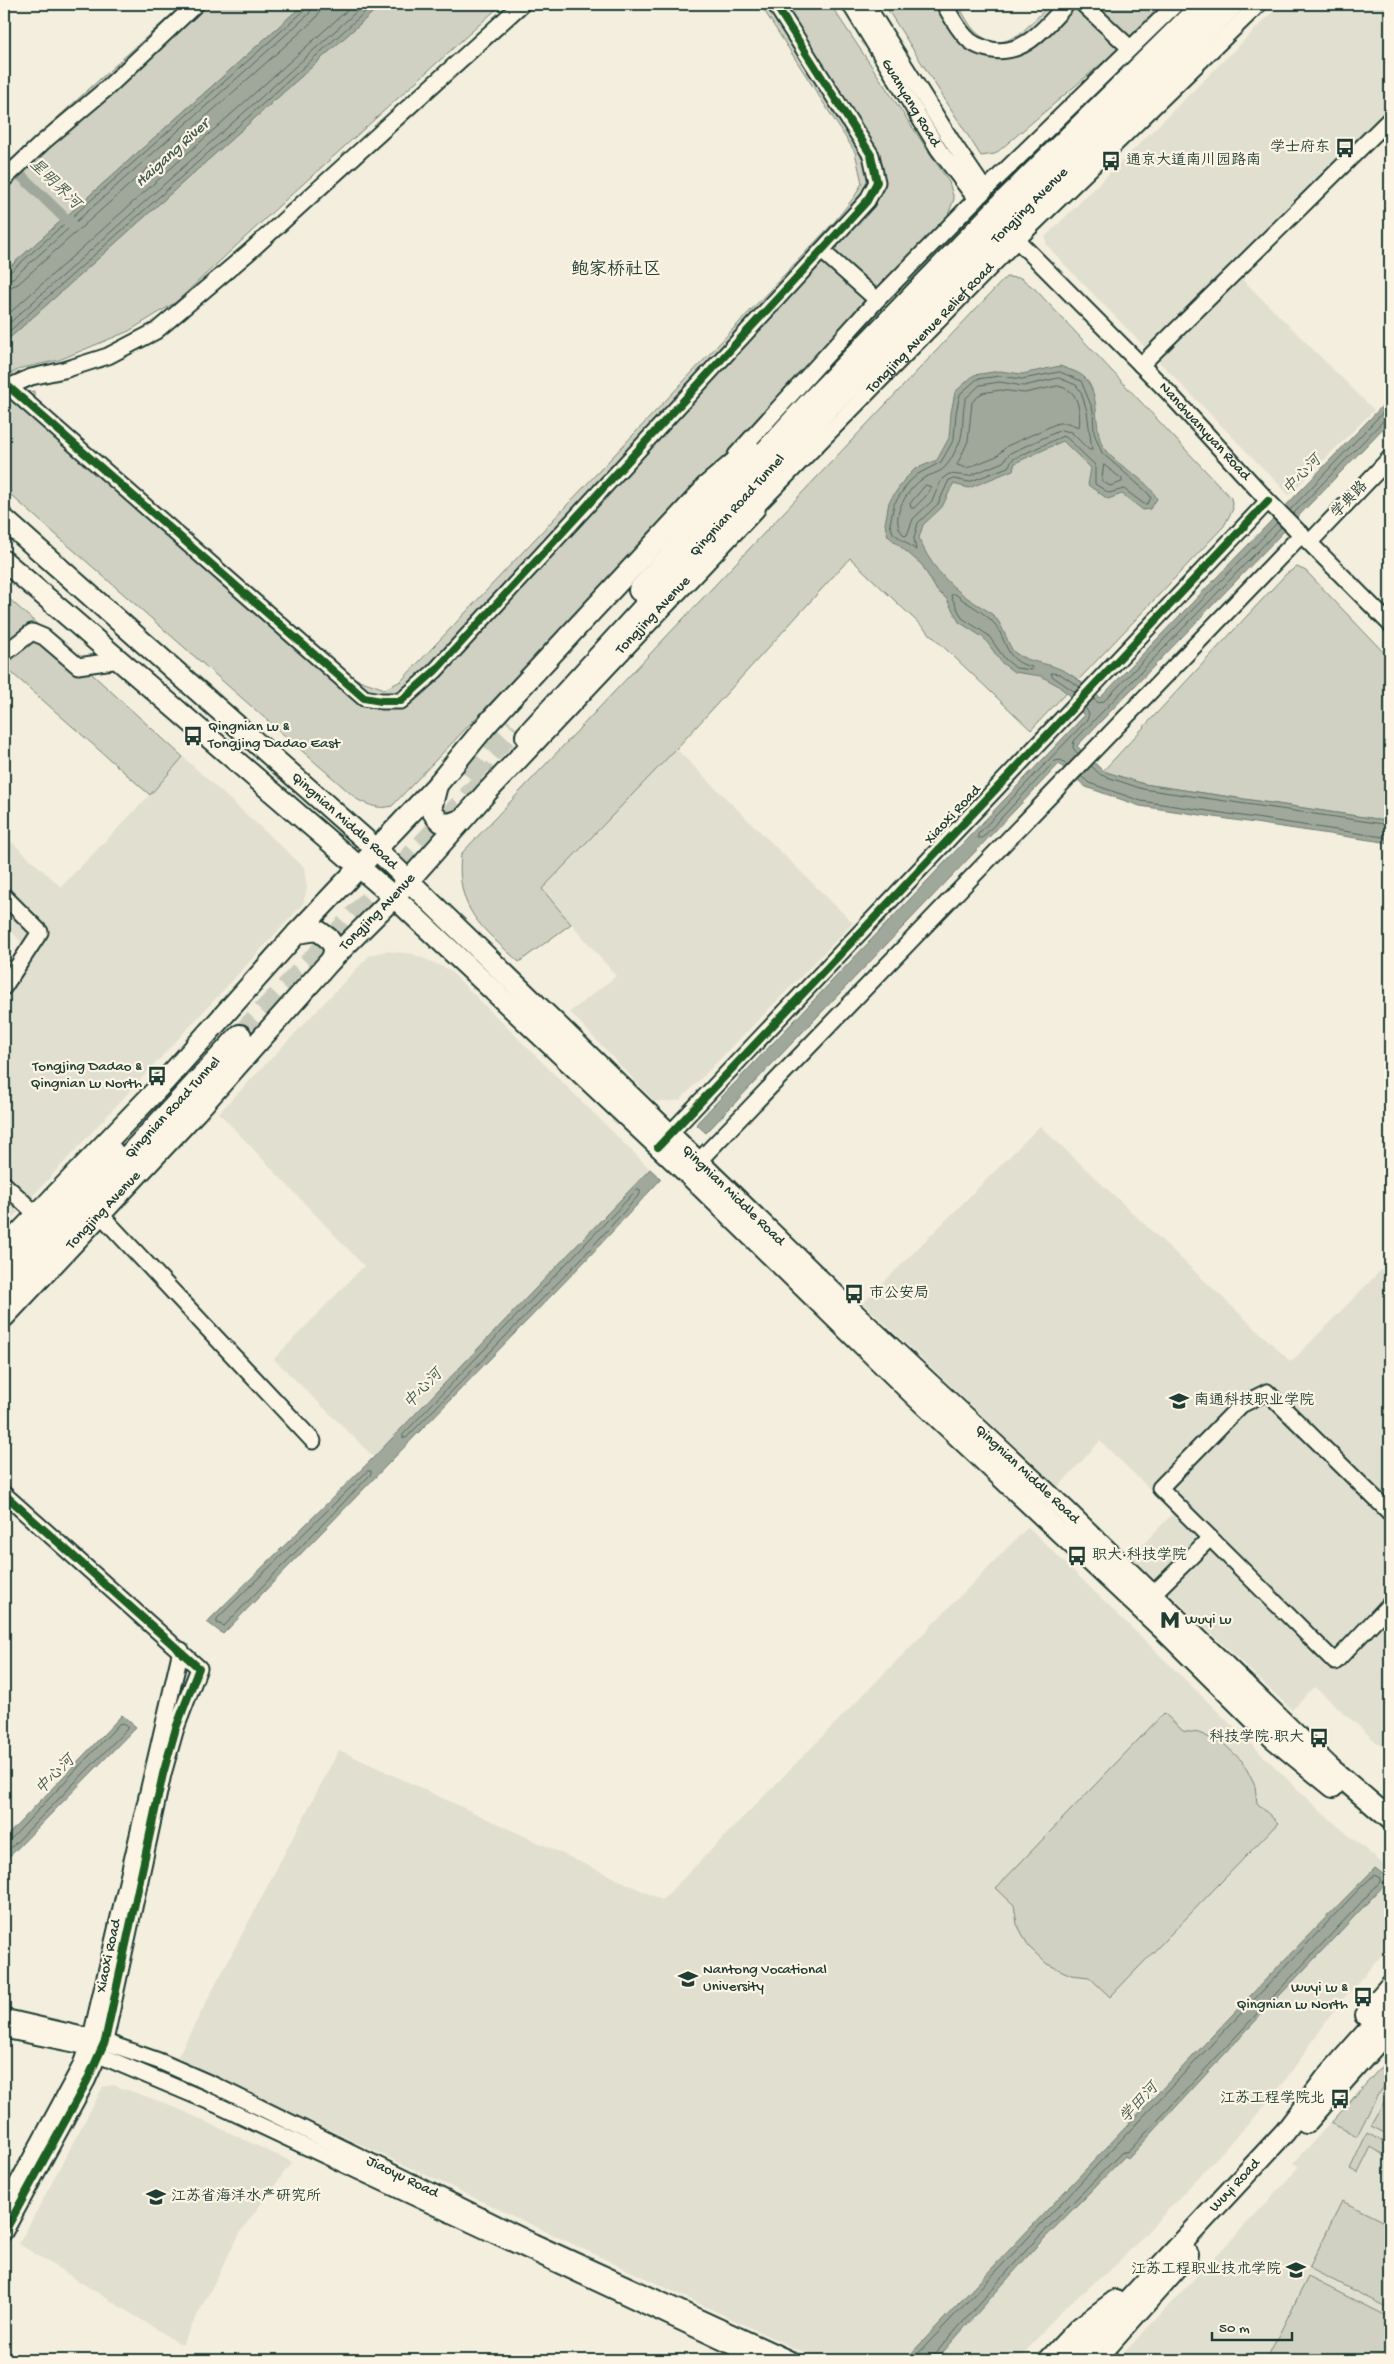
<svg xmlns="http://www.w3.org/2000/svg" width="1394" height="2364" viewBox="0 0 1394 2364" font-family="'Gochi Hand','LXGW WenKai TC',sans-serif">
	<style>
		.built { fill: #e1dfd0 }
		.green { fill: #d0d1c2; stroke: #78877b }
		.water { fill: #a0a89b; stroke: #6c7d72 }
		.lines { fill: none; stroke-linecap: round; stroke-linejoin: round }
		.shore { stroke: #53685d; stroke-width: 1 }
		.canal { stroke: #a0a89b; stroke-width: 11 }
		.highway-tunnel { stroke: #c9cbbc; stroke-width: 22; stroke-dasharray: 22 11; stroke-linecap: butt }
		.minor-casing { stroke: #1f3d34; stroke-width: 19 }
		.major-casing { stroke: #1f3d34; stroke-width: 24 }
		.highway-casing { stroke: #1f3d34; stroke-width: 26 }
		.minor { stroke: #fcf5e5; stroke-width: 15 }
		.major { stroke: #fcf5e5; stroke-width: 20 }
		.highway { stroke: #fcf5e5; stroke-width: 22 }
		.cycleway-casing { stroke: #fcf5e5; stroke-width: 11 }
		.cycleway { stroke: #1b5e20; stroke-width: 8 }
		.labels { text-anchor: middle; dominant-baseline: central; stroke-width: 4.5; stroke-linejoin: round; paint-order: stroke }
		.street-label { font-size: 15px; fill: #1f3d34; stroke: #fcf5e5 }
		.poi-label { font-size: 15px; fill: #1f3d34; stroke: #fcf5e5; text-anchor: start }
		.water-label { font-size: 16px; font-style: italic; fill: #465d53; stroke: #fcf5e5 }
		.quarter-label { font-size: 18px; fill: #1f3d34; stroke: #fcf5e5 }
	</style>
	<rect width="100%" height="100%" fill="#f3eede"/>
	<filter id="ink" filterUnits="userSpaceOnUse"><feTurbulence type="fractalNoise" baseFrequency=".02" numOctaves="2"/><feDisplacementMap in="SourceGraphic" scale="10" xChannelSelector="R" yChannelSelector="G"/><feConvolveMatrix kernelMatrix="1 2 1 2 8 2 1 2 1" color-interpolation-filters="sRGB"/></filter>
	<g filter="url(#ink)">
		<g class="built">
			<polygon points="1281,4 1390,4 1390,118 1233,270 1374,410 1289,495 1064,264 1047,245 1045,237"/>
			<polygon points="676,749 853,923 680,1100 666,1102 654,1101 570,1012 616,976 542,889"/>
			<polygon points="183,757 304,867 307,888 303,904 4,1227 4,980 26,947 4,923 4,835 61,887 150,795"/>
			<polygon points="385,951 413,954 448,969 650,1169 374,1457 274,1359 364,1266 219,1113 369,956"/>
			<polygon points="1040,1126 1291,1362 1390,1261 1390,1754 1315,1687 1292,1710 1131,1557 1174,1512 1100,1441 1058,1487 863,1303"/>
			<polygon points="1028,1527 1320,1811 1390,1870 1390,1946 1340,2002 1282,2085 1254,2118 1118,2263 1063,2309 1018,2360 829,2360 796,2349 177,2058 339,1750 662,1900"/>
			<polygon points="1390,2057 1390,2360 1117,2360 1287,2181 1299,2166 1294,2163"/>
			<polygon points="113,2085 170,2105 292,2162 241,2231 182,2345 19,2244 103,2087"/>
		</g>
		<g class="green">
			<polygon points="183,4 304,4 4,272 4,166"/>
			<polygon points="382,4 502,4 281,204 176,302 129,331 59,360 22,368 4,377 4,343"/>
			<path d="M760 4H830L949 182 954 199 948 215 747 430 640 551 513 679 392 806C379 810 369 805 358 800L4 489V396L34 391V398L40 406 353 678 385 689 401 681 835 221 855 196 862 183 855 152Z"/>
			<path d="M884 4H958C963 13 969 26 977 33 1006 58 1030 24 1050 4H1168L1141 30 995 154 981 156Z"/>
			<path d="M1006 277 1021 278 1035 289 1231 498 1233 509 1224 526 1031 730 850 558 676 749 542 889 571 924 519 962C482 928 455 909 461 854Z"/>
			<polygon points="1297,567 1306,571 1390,659 1390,821 1144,784 1103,771 1286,574"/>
			<polygon points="4,594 183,757 150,795 4,666"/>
			<polygon points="1164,1713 1183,1731 1199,1733 1224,1744 1243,1762 1255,1786 1257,1803 1278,1823 1110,1997 1089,1977 1071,1975 1047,1964 1029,1947 1017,1924 1014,1905 996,1888"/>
			<polygon points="1390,2057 1390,2079 1377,2096 1357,2136 1331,2123"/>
			<polygon points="1390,2092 1390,2136 1371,2126"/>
			<polygon points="1367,2133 1390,2145 1390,2159 1371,2147 1358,2173 1350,2169"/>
			<polygon points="1342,2201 1390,2225 1390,2309 1309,2268"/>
			<polygon points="1308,2277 1390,2318 1390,2353 1386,2360 1266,2360"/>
		</g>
		<g class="water">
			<polygon points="304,4 382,4 4,343 4,272"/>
			<path d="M1060 366C1067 369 1080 372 1085 378 1103 398 1091 433 1106 451 1120 468 1148 479 1157 499L1150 509 1143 510 1122 494 1108 499 1088 485 1091 468 1063 441 1015 463 1013 470 969 488 953 484 942 507 923 525 919 538C928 562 947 584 969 599 977 605 987 609 994 616 1004 626 1008 646 1014 652 1028 663 1045 662 1060 669 1075 675 1088 688 1100 698L1390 398V421L1077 746 1103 771 1144 784 1390 821V843L1140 806 1086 787 1059 764 706 1133 696 1124 1084 716 1072 697 1057 685 1041 676 1014 672 1002 663 984 638 959 622 946 598 937 591 922 565 888 536 885 524 889 502 904 480 915 469 937 460 949 438 951 413 955 392 974 375 1000 371 1022 374Z"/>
			<polygon points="650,1169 661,1179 585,1261 223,1634 207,1622 374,1457"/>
			<polygon points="122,1715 136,1727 4,1862 4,1839"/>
			<polygon points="1375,1868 1388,1878 1388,1881 1246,2031 1128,2159 1125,2156 1034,2249 936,2360 905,2360 1288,1956"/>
		</g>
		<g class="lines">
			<g class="shore">
				<polyline points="4,275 9,273 305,10 307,4"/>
				<polyline points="4,281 13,278 309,14 313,4"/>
				<polyline points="4,289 18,284 314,20 319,13 321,4"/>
				<polyline points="4,318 354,4"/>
				<polyline points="4,328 365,4"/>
				<polyline points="4,336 374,4"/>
				<polygon points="1060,372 1081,381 1093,410 1094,433 1102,453 1148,493 1151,498 1147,504 1144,504 1124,489 1109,493 1095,484 1095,465 1067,438 1063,436 1013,459 1008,467 969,482 954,479 949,480 938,504 918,523 914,538 916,550 893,533 890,524 894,504 908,483 918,474 941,462 954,439 956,413 960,394 977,379 1000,376 1022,379"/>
				<path d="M1059 378 1076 385 1081 392 1087 411 1092 450H1089L1071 432 1061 430 1010 453 1003 462 969 476 949 474 942 479 932 501 913 519 907 535 905 536C887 521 906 491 921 480 928 474 939 474 945 467 951 461 955 451 959 444 965 430 961 412 966 398L980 385 1000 382 1023 386Z"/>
				<path d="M1058 386C1062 387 1067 389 1070 391 1079 397 1081 418 1079 427L1068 423H1058L1007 446 997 456 967 468 957 465 968 441 972 402 982 393 1000 390 1024 393Z"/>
				<polygon points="1104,465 1122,479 1122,482 1110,486 1102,481"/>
				<polygon points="926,485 931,487 926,496 914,508 911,508 910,504"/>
				<polyline points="1290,510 1390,405"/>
				<polyline points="1293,514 1384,420 1390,418"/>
				<path d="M955 594C966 603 979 609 990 619 1009 636 1001 661 1032 667V670L1016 668 1005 659 988 635 962 618 951 596 952 594Z"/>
				<polyline points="1075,692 1052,676 1051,673 1060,674 1080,687"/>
				<polyline points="1093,699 1099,703 1104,701 1277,523"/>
				<polyline points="1078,754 1073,748 1074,741 1281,527"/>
				<polyline points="1068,765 1061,760 1055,761 982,838 978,838 978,834 1087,720 1089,714 1085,707"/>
				<polyline points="1091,766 1101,775 1143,789 1390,825"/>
				<polyline points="1081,776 1089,783 1141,801 1390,838"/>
				<polygon points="637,1190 640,1190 640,1194 582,1258 406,1438 403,1438 403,1435"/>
				<polygon points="368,1471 371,1471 371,1474 224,1626 217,1623 217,1619"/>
				<polyline points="4,1842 10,1840 120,1723 127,1726 127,1729 4,1855"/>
				<polyline points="912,2360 1361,1887 1374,1875 1380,1878 1380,1882 1129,2151 1121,2153 1030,2246 934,2355 932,2360"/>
			</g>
			<polyline class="canal" points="4,159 74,227"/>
			<g class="highway-tunnel">
				<polyline points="468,777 515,727"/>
				<polyline points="240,1036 495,769"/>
			</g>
			<defs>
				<g id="minor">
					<path id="s1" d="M850 4 939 150 976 199"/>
					<polyline points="866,4 953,143 985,190"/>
					<path d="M944 4C950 14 956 27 965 36 971 44 982 48 992 50 1025 56 1047 25 1067 4"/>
					<polyline points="1083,4 1130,48"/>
					<polyline points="4,179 42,143 106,89 196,4"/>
					<path id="s2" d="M1017 240 1167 391 1268 501 1390 624"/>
					<polyline points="822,251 877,300"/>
					<polyline points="1141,365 1390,119"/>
					<polyline points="9,387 364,698 381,701 401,701 435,671 867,201 877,182 871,155 775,4"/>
					<polyline points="4,389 31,377 64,370 108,356 156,331 248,253 522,4"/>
					<polyline points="736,455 877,300 985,190 1176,4"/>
					<path id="s3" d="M755 508 1017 240 1259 4"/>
					<polyline points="1310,542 1390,458"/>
					<polyline points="4,654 32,632 44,637 78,666 120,660"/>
					<polyline points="4,896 40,932 4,987"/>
					<polyline points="662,1142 1268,501"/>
					<polyline points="691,1169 1302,534"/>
					<polyline points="4,1184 37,1215"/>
					<polyline points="100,1214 313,1441"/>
					<polyline points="4,1494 199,1668 176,1728 163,1774 105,2041 87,2081 4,2233"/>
					<polyline points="1390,1513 1267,1392 1241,1405 1160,1488 1335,1662 1390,1604"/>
					<polyline points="1152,1595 1210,1538"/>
					<path id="s4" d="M4 2017 91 2037 159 2061 216 2086 534 2242 792 2360"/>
					<polyline points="4,2030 88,2047 99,2055 215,2104 761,2360"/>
					<polyline points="4,2208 80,2067 91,2037 181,1650"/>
				</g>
				<g id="major">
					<path id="s5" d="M4 519 376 849 859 1318 1065 1510 1329 1767 1390 1819"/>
					<polyline points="4,561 394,897 687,1173 912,1393 1167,1633 1273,1738 1333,1787"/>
					<path d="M437 785 431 809C440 825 445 827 462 819"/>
					<polyline points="297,933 317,930 328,938 335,948 332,959"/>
					<polyline points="4,1249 164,1082 297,933 437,785 488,723 706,488"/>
					<path id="s6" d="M4 1317 196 1112 332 959 394 897 487 792 755 508"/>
					<polyline points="1365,2015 1390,1986"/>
					<polyline points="1306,2123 1390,2028"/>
					<polyline points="1049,2360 1079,2328 1115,2301"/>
					<path id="s7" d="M1073 2360 1285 2132 1326 2078 1390 2006"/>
					<polyline points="1095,2360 1188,2255"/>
				</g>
				<g id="highway">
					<polyline points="706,488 750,451"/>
					<polyline points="640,590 811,402 1007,199 1204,4"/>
					<path id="s8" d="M527 736 828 407 1233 4"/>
					<polyline points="4,1266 112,1152"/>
					<path id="s9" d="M4 1291 240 1036"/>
				</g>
			</defs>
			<use href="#minor" class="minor-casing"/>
			<use href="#major" class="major-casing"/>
			<use href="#highway" class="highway-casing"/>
			<use href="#minor" class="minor"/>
			<use href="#major" class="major"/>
			<use href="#highway" class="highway"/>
			<defs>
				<g id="cycleway">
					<polyline points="9,387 364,698 381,701 401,701 435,671 867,201 877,182 871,155 775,4"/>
					<polyline points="658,1147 1268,501"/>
					<polyline points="4,1494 199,1668 176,1728 163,1774 105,2041 87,2081 4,2233"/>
				</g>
			</defs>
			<use href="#cycleway" class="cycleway-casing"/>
			<use href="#cycleway" class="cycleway"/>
		</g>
	</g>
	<defs>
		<symbol id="bus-bare" viewBox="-9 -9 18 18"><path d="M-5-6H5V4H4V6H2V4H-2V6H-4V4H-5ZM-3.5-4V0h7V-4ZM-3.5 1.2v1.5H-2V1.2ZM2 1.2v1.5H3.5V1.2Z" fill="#1f3d34" stroke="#fcf5e5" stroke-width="2.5" paint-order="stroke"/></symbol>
		<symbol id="university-bare" viewBox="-9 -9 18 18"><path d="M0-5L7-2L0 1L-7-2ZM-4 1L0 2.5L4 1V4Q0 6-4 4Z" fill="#1f3d34" stroke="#fcf5e5" stroke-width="2.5" paint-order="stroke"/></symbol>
		<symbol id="metro-bare" viewBox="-9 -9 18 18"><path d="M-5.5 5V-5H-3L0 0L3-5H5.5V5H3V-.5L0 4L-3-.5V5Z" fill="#1f3d34" stroke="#fcf5e5" stroke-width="2.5" paint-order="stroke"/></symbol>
	</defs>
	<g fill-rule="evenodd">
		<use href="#bus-bare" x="1331" y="134" width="28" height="28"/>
		<use href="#bus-bare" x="1097" y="147" width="28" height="28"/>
		<use href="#bus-bare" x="179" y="722" width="28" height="28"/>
		<use href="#bus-bare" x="143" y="1062" width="28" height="28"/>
		<use href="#bus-bare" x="840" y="1280" width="28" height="28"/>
		<use href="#university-bare" x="1165" y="1387" width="28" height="28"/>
		<use href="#bus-bare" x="1063" y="1542" width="28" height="28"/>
		<use href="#metro-bare" x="1156" y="1606" width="28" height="28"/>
		<use href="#bus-bare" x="1305" y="1724" width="28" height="28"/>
		<use href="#university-bare" x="674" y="1965" width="28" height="28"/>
		<use href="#bus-bare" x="1349" y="1983" width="28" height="28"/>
		<use href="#bus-bare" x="1326" y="2085" width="28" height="28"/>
		<use href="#university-bare" x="142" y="2183" width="28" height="28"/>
		<use href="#university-bare" x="1282" y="2256" width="28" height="28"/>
	</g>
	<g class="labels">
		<g class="street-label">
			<text stroke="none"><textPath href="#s1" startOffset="116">Guanyang Road</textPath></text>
			<text stroke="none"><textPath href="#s8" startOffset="731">Tongjing Avenue</textPath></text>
			<text stroke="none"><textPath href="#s3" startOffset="251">Tongjing Avenue Relief Road</textPath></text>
			<text stroke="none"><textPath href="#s2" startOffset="268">Nanchuanyuan Road</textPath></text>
			<text transform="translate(1350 500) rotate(-46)">学典路</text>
			<text stroke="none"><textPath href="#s8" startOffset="312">Qingnian Road Tunnel</textPath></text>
			<text stroke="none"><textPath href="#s6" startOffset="956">Tongjing Avenue</textPath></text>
			<text transform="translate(953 815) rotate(-47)">Xiaoxi Road</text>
			<text stroke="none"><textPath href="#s5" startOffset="455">Qingnian Middle Road</textPath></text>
			<text stroke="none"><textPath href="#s6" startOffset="551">Tongjing Avenue</textPath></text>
			<text stroke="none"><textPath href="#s9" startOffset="249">Qingnian Road Tunnel</textPath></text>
			<text stroke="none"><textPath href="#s5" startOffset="995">Qingnian Middle Road</textPath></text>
			<text stroke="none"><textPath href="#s6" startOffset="146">Tongjing Avenue</textPath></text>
			<text stroke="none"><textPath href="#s5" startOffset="1400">Qingnian Middle Road</textPath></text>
			<text transform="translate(109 1956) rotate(-78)">Xiaoxi Road</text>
			<text stroke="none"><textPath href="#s4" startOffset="431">Jiaoyu Road</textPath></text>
			<text stroke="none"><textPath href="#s7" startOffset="238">Wuyi Road</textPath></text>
		</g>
		<g class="poi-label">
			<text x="1330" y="148" text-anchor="end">学士府东</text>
			<text x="1126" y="161">通京大道南川园路南</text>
			<text x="208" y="727">Qingnian Lu &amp;<tspan x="208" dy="17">Tongjing Dadao East</tspan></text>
			<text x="142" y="1067" text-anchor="end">Tongjing Dadao &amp;<tspan x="142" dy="17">Qingnian Lu North</tspan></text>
			<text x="869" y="1294">市公安局</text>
			<text x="1194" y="1401">南通科技职业学院</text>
			<text x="1092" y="1556">职大·科技学院</text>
			<text x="1185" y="1620">Wuyi Lu</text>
			<text x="1304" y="1738" text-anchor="end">科技学院·职大</text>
			<text x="703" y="1970">Nantong Vocational<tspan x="703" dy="17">University</tspan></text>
			<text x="1348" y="1988" text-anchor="end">Wuyi Lu &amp;<tspan x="1348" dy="17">Qingnian Lu North</tspan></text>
			<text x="1325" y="2099" text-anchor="end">江苏工程学院北</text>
			<text x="171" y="2197">江苏省海洋水产研究所</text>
			<text x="1281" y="2270" text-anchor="end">江苏工程职业技术学院</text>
		</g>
		<g class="water-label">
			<text transform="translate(173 154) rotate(-42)">Haigang River</text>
			<text transform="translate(54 185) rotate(44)">星明界河</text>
			<text transform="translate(1303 476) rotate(-46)">中心河</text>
			<text transform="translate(424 1390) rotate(-46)">中心河</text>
			<text transform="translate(56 1776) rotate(-45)">中心河</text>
			<text transform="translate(1140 2104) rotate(-47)">学田河</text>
		</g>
		<g class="quarter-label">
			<text x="616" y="270">鲍家桥社区</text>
		</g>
	</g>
	<rect width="1394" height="2364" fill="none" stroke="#fcf5e5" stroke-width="20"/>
	<rect x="10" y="10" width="1374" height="2344" fill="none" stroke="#1f3d34" stroke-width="2" filter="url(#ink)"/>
	<path d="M1212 2332v8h80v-8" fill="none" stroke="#1f3d34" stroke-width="2.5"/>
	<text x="1219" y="2332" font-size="15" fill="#1f3d34" stroke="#fcf5e5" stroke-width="4" paint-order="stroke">50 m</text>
</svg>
